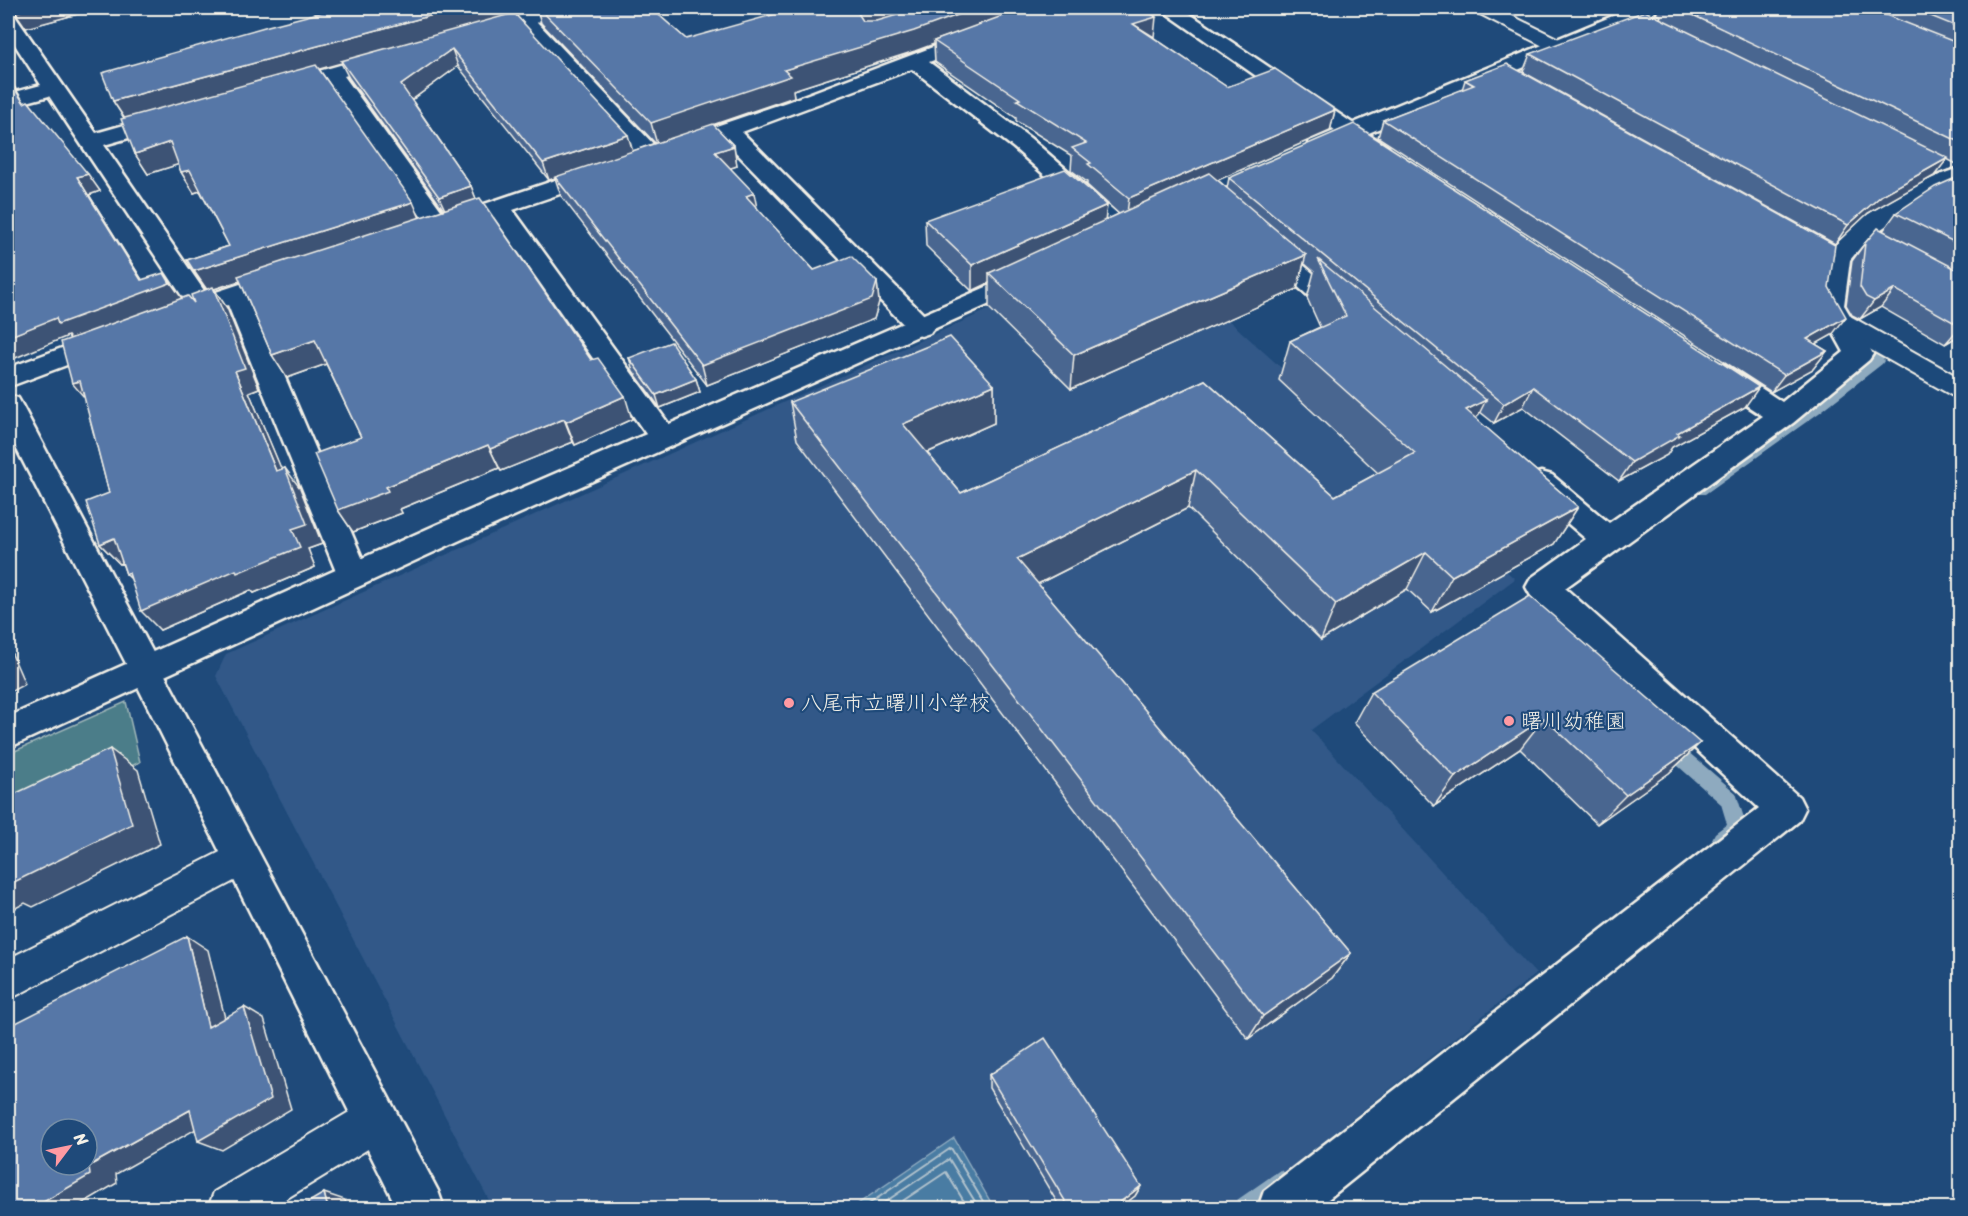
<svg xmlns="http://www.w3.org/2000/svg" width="1968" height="1216" viewBox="0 0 1968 1216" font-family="Sriracha,'Klee One',sans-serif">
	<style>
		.built { fill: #305888 }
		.green { fill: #4b7d89; stroke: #a0b7b8; stroke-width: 1.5 }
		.water { fill: #4a7ba3; stroke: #8eaabf; stroke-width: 1.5 }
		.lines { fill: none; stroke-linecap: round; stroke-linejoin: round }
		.shore { stroke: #b0c2cc; stroke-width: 2 }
		.stream { fill: #8eaabf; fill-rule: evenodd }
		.lane-casing { stroke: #f4f1e8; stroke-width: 4 }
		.street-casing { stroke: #f4f1e8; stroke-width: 5 }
		.secondary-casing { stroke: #f4f1e8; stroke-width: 5 }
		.lane { fill: #1f4a7a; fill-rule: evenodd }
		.street { fill: #1f4a7a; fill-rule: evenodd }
		.secondary { fill: #1f4a7a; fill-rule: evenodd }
		.wall { fill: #4a6690; stroke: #f4f1e8; stroke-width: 1.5; fill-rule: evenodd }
		.shaded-wall { fill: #3c5375; stroke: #f4f1e8; stroke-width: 1.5 }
		.building { fill: #5677a7; stroke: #f4f1e8; stroke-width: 1.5; fill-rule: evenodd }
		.poi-dot { fill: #ff9aa2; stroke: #1f4a7a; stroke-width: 2 }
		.labels { text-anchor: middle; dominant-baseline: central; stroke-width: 4.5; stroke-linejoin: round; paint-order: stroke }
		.poi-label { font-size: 21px; fill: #f4f1e8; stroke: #1f4a7a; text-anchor: start }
	</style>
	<rect width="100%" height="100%" fill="#1f4a7a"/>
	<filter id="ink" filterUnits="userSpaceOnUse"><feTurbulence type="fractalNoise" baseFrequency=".0167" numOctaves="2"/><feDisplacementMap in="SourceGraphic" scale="12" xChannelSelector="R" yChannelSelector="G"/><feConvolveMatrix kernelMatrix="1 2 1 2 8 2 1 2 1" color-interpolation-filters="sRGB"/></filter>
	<g filter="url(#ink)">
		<polygon class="built" points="1141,241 1515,579 1311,730 1536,974 1239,1208 493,1208 216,676 226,654"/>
		<polygon class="green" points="126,702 140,762 8,822 8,754"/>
		<polygon class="water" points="954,1138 994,1208 852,1208"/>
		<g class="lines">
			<g class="shore">
				<polyline points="863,1208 951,1148 987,1208"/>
				<polyline points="876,1208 949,1159 979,1208"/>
				<polyline points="892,1208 946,1172 968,1208"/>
			</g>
			<g class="stream">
				<polygon points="1854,272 1860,276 1852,304 1884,361 1882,364 1819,413 1705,494 1695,494 1692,490 1695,486 1809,407 1870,360 1838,304 1848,276"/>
				<path d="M1667 737 1673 739 1736 793 1747 827C1743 837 1732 844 1722 848L1715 845 1712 839 1715 833 1727 824 1721 804 1661 751 1658 745 1661 739Z"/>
				<polygon points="1280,1170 1288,1174 1292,1182 1288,1190 1264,1208 1234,1208 1237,1200"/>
			</g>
			<defs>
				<g id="lane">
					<polygon points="1474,8 1496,8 1563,41 1566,45 1563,49 1549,49 1476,12"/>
					<polygon points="1841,314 1850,316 1960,378 1960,398 1951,395 1832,328 1828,322 1832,316"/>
					<polygon points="242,841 255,846 260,858 255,870 8,1000 8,959"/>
					<polygon points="376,1099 391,1105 397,1120 391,1135 271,1208 208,1208 214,1192 361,1105"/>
				</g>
				<g id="street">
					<polygon points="547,8 576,8 574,12 537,22 659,150 662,155 659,160 651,162 643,160 520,27 477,39 470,37 467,33 470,29"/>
					<polygon points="1036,8 1062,8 1059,12 929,62 1030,138 1133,227 1136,232 1133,237 1124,239 1115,237 1014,148 912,69 742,132 930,321 934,327 930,333 921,336 912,333 723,139 677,154 669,152 666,147 669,142 787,102"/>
					<polygon points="1159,8 1181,8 1388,147 1391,152 1388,157 1380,159 1372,157"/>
					<polygon points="8,14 15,16 96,133 170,112 178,114 181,119 178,124 104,145 207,295 286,269 295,271 299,277 295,283 251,298 369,574 364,583 353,587 342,583 337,574 228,305 179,321 170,319 166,313 170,307 186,302 49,96 8,107 8,94 41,85 8,34"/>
					<polygon points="386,52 393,54 396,58 393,62 344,76 446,217 591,168 599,166 607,168 611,173 607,178 513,210 673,430 678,437 673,444 663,447 653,444 494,217 441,234 432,232 327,81 280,94 273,92 269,88 273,84"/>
					<path d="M1960 168V184L1920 203 1869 237 1850 260 1844 305 1873 354 1869 360 1793 423 1565 588 1799 797 1805 809 1799 821 1317 1208H1258L1264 1191 1759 808 1531 596 1526 587 1531 578 1586 539 1530 491 1526 483 1530 475 1541 472 1552 475 1609 523 1763 416 1706 379 1702 372 1706 365 1716 363 1726 365 1782 402 1844 352 1818 305 1825 259C1833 248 1842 234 1852 226 1877 206 1929 176 1960 168Z"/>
					<polygon points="1266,239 1275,241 1354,308 1358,314 1354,320 1345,322 1336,320 1257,251 1254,246 1257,241"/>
					<polygon points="105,332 115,335 118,341 115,347 8,387 8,368"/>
					<polygon points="8,395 18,398 22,405 438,1191 444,1208 397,1208 135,681 8,432"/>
				</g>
				<g id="secondary">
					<polygon points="1632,8 1658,8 1655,12 1326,151 1318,153 1310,151 1307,146 1310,141"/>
					<polygon points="1030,268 1039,270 1043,276 1039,282 458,541 8,748 8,717 436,525"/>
				</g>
			</defs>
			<use href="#lane" class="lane-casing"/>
			<use href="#street" class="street-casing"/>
			<use href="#secondary" class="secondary-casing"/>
			<use href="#lane" class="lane"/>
			<use href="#street" class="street"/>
			<use href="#secondary" class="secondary"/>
		</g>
		<g class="wall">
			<polygon points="8,8 100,8 26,28 17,15 8,12"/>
			<path d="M338 8H651L686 39 1160 13 1154 15 1153 37 1227 87 1335 110 1330 131 1218 180 1227 188 1229 178 1745 407 1672 447 1667 455 1619 481 1523 407 1494 423 1480 412 1476 419 1578 507 1554 544 1432 612 1407 589 1321 640 1188 508 1038 584 1351 953 1332 978 1248 1039 797 440 790 402 994 385V423L927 453 961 493 1205 380 1335 496 1378 473 1279 380 1290 341 1320 327 1307 298 1314 272 1304 263 1297 289 1071 389 989 308V283L972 291 926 246 925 220 1107 205 1105 221 1119 214 1087 185V182L1071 170 1072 156 1016 121V118L935 62 934 44 915 51 793 90 794 97 713 125 734 146 737 166 730 168 757 209 814 270 877 282 879 302 874 319 707 385 561 196 555 178 549 180 458 66 412 100 471 186 476 199 632 419 575 445 573 442 501 471 499 468 400 509 402 513 353 532 338 510 361 437 326 364 287 378 272 355 240 281 214 289 227 308 259 388 249 392 281 469 300 488 322 544 308 549 315 567 254 593 251 590 160 630 131 579 126 574 122 563 120 564 100 544 109 493 70 339 68 336 8 77 24 102 100 191 89 195 142 280 181 298 194 303 206 289 187 260 229 246 200 191 194 193 181 172 178 164 148 174 135 154 124 118 113 101ZM537 9 541 23 655 143 633 151 515 14ZM341 63 349 78 444 210 420 218 319 69Z"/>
			<polygon points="1659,8 1960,8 1960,166 1947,159 1934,176 1868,213 1835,244 1523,72 1530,54 1660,18 1661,16 1656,14"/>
			<polygon points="1465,80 1829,287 1832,335 1815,344 1827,351 1813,369 1771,392 1378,137 1383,120 1462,90"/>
			<polygon points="1960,176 1960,335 1945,344 1881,307 1860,319 1852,315 1846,305 1852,261 1865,243 1883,231 1896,213"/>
			<polygon points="629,358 696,379 700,392 660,408 633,371"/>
			<polygon points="1371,692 1700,743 1669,773 1597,824 1520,749 1434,806 1354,723"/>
			<polygon points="989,1075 1141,1186 1135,1196 1118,1209 1061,1209 989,1088"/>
		</g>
		<g class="shaded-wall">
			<polygon points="30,8 100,8 26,28 15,12"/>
			<polygon points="459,8 536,8 537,9 127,122 113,101"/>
			<polygon points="863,8 934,8 860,34 858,13"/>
			<polygon points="977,8 1031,8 934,41 934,44 915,51 793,90 794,97 657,144 651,123 784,70"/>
			<polygon points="1138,8 1161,8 1160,13 1147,18 1156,17 1154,37 1133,24"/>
			<polygon points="452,49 458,66 409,102 401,85"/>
			<polygon points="8,77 16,90 8,92"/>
			<polygon points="1335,110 1330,131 1126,220 1129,198"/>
			<polygon points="628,135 633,152 549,180 543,163"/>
			<polygon points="170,142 183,163 148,174 135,154"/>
			<polygon points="734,146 737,166 719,172 715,152"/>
			<polygon points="1948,158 1934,176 1868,213 1835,244 1848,225 1882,195"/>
			<polygon points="190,170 202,190 194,193 181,172"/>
			<polygon points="88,174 100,191 89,195 149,291 164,273 183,300 72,341 68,336 8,361 8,337 141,280 77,177"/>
			<polygon points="471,186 478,204 447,214 439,197"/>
			<polygon points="754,193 758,213 746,196"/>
			<polygon points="413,202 422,223 214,289 227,308 259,388 249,392 291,492 276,471 235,371 208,291 194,271"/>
			<polygon points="1107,205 1104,230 989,273 989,283 972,291 972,265"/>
			<polygon points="1306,255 1297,289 1071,389 1074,355"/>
			<polygon points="877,282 879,302 874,319 707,385 702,365"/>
			<polygon points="1895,289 1881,307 1860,319 1874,301"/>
			<polygon points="1846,317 1832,335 1793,357 1807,339"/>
			<polygon points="1960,327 1960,335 1945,344"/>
			<polygon points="315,340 329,363 287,378 272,355"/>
			<polygon points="1827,351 1813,369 1771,392 1784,375"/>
			<polygon points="696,379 700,392 660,408 656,395"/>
			<polygon points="80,381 90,404 72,383"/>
			<polygon points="994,385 994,423 906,462 903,424"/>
			<polygon points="1533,387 1523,407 1494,423 1504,404"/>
			<polygon points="1759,387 1745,407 1672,447 1667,455 1619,481 1632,462 1677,433"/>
			<polygon points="625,396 632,419 575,445 566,422"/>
			<polygon points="1486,400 1467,438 1466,410"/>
			<polygon points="564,419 573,442 501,471 490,449"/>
			<polygon points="488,445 499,468 400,509 402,513 353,532 338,510 386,487"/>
			<polygon points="285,468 300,488 322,544 308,549 315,567 254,593 251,590 160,630 141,611 292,529"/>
			<polygon points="1196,470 1188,508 1016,595 1017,559"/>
			<polygon points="1578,507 1554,544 1432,612 1452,576"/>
			<polygon points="114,538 133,558 120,564 100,544"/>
			<polygon points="1426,552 1407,589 1321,640 1336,604"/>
			<polygon points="8,645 25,684 8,693"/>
			<polygon points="1544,718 1520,749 1434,806 1455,777"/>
			<polygon points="1700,743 1669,773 1597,824 1626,795"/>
			<polygon points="110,749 138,770 160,844 33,907 25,903 8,912 8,885"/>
			<polygon points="187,936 208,950 230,1038 208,1027"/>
			<polygon points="1351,953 1332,978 1248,1039 1263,1016"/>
			<polygon points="244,1007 264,1019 291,1109 222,1150 198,1141"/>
			<polygon points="190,1110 214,1119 116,1174 117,1183 73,1209 23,1209 89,1166"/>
			<polygon points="1141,1186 1135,1196 1118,1209 1111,1209"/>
			<polygon points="324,1193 345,1200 347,1209 328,1209"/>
		</g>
		<g class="building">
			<polygon points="12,8 30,8 15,12"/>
			<polygon points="338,8 459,8 113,101 102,73 268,26"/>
			<polygon points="539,8 651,8 686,39 797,8 866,8 863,8 858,13 863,21 877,21 921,8 977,8 914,31 784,70 791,76 651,123"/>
			<polygon points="1024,8 1148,8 1144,9 1156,17 1133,24 1227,87 1275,69 1335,110 1129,198 1088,164 1091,163 1072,148 1086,143 1017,100 1020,99 934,41"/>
			<polygon points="1678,8 1868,8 1960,44 1960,142"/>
			<polygon points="1911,8 1960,8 1960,28"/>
			<polygon points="1645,11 1948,158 1882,195 1848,225 1530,54"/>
			<polygon points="514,13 628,135 543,163 452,49 401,85 471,186 439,197 341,61"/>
			<polygon points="1507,64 1835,245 1829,287 1846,317 1807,339 1827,351 1784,375 1383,120 1474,85 1465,80"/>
			<polygon points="316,65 413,202 194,271 187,260 229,246 190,170 181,172 170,142 135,154 121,119"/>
			<polygon points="14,88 24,103 28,101 88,174 77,177 141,280 164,273 170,283 58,324 56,318 8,337 8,89"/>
			<polygon points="713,124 734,146 715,152 754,193 746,196 814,270 851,256 877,282 872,299 702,365 555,177"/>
			<polygon points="1354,124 1759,387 1677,433 1680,435 1632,462 1533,387 1504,404 1229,178"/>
			<polygon points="1065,169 1107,205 972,265 925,220"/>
			<polygon points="1209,173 1306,255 1074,355 989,273"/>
			<polygon points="1960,176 1960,245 1896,213 1935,187"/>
			<polygon points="480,198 591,360 598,358 625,396 566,422 564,419 490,449 488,445 386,487 388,491 338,510 314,454 361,437 315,340 272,355 238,276"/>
			<polygon points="1878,228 1960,271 1960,326 1895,289 1874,301 1866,297 1860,287 1865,243"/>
			<polygon points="1318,259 1486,400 1466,410 1578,507 1452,576 1426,552 1336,604 1196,470 1017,559 1351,953 1263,1016 790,402 950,337 994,385 903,424 961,493 1205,380 1335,496 1415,453 1290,341 1346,316"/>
			<polygon points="213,287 245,368 235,371 276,471 285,468 307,524 292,529 300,547 237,573 236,570 141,611 129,573 126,574 114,538 100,544 86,502 109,493 80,381 72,383 61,342 188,296 194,303 191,295"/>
			<polygon points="671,342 696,379 656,395 629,358"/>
			<polygon points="1530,596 1700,743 1626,795 1544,718 1455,777 1371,692"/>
			<polygon points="110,749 132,824 8,885 8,797"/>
			<path d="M187 936 208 1027 244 1007 271 1099 198 1141 190 1110 89 1166 90 1175 35 1207 34 1202 23 1209H8V1027ZM51 1129H87V1165H51Z"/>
			<polygon points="1045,1038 1141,1186 1111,1209 1070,1209 989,1075"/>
			<polygon points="324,1193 328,1209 297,1209"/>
		</g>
	</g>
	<g class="poi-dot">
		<circle cx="789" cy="703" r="6"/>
		<circle cx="1509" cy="721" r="6"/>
	</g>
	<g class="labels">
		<g class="poi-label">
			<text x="801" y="703">八尾市立曙川小学校</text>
			<text x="1521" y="721">曙川幼稚園</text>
		</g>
	</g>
	<rect width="1968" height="1216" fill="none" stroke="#1f4a7a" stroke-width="30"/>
	<rect x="15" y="15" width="1938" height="1186" fill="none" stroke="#f4f1e8" stroke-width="2" filter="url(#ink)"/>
	<g transform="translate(69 1147) rotate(58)"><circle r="28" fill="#1f4a7a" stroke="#748da6" stroke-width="1.5"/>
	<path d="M0-4.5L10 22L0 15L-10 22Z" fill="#ff9aa2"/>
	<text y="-9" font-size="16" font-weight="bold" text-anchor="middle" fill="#f4f1e8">N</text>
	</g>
</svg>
